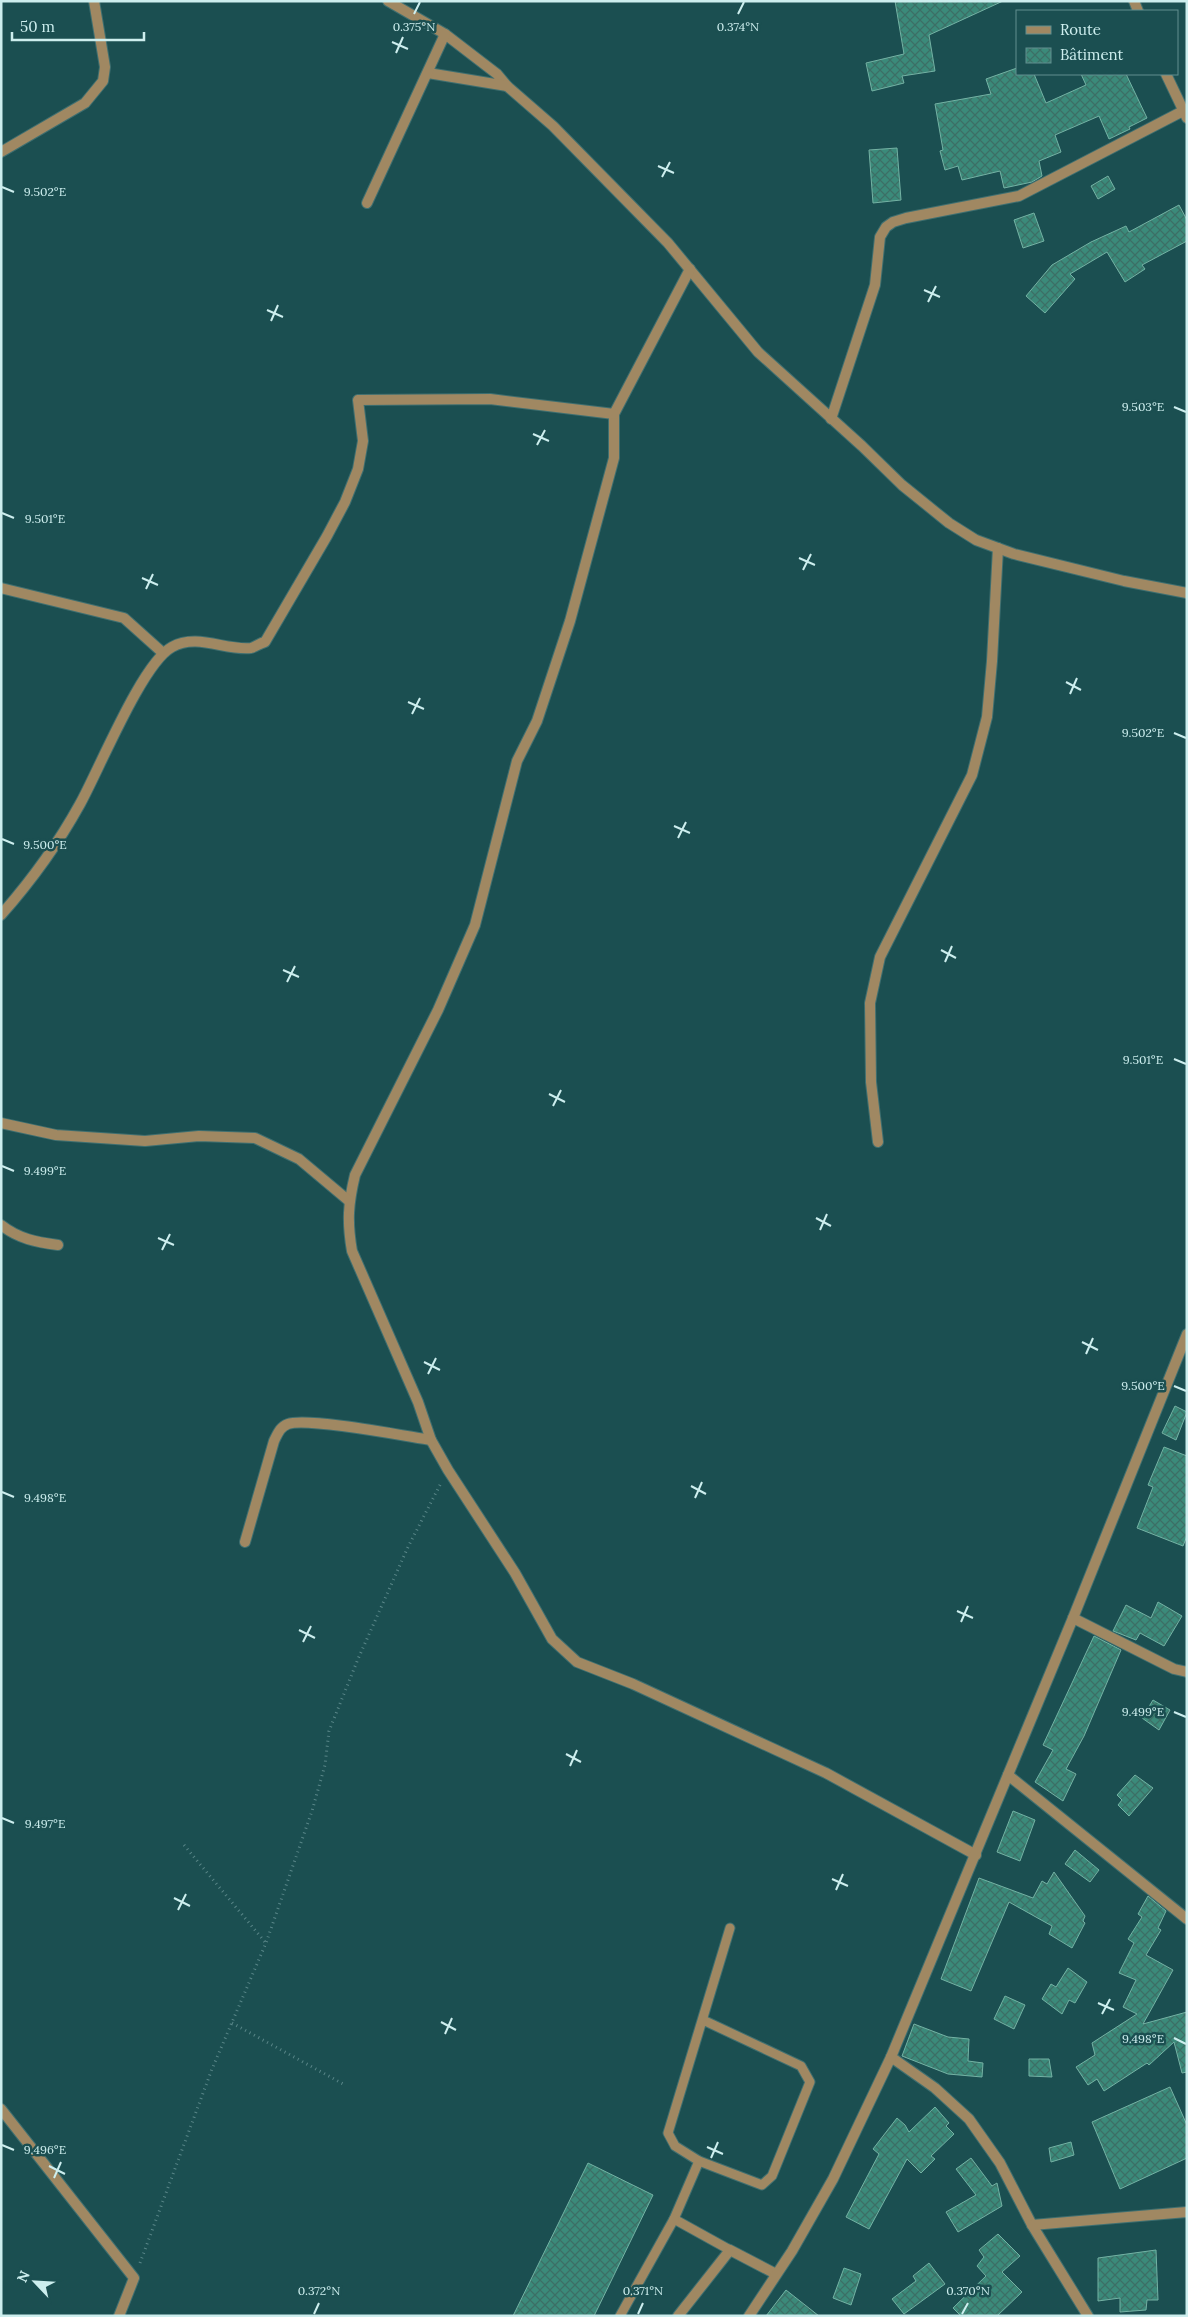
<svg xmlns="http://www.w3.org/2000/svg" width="1188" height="2317" viewBox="0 0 1188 2317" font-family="Lora,serif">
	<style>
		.building { fill: url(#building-cross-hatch); stroke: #74b2a4 }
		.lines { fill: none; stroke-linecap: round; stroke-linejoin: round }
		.service-casing { stroke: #3f6f70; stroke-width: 11 }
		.minor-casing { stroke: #3f6f70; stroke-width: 12 }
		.tertiary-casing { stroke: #3f6f70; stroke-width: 12 }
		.path { stroke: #598688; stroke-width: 3; stroke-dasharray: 1 4; stroke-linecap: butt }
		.service { stroke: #a08862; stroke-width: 9 }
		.minor { stroke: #a08862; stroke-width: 10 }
		.tertiary { stroke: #a08862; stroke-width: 10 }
		.ticks { fill: none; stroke: #cdeeee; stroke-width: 2 }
		.ticks-label { font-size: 12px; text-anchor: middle; fill: #cdeeee; stroke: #1b4f51; stroke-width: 5; stroke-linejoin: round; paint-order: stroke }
	</style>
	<defs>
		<pattern id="building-cross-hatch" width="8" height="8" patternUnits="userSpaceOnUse" patternTransform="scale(1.25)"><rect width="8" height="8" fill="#3b8a7a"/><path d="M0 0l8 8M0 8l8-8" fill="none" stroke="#3c6f66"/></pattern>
	</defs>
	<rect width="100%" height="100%" fill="#1b4f51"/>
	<g class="building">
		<polygon points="895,1 1003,1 929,35 935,71 902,76 904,83 872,91 866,63 904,54"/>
		<polygon points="1017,68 1017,74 1034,74 1046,103 1086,85 1081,74 1126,74 1147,118 1129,127 1130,129 1109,139 1099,116 1055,135 1061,152 1039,161 1042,176 1032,182 1004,188 1000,171 962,180 958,166 945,170 940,151 943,150 935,104 991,94 986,79"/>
		<polygon points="897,148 901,200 873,203 869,150"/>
		<polygon points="1108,176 1115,189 1098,199 1091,186"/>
		<polygon points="1179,205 1187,220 1187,241 1142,265 1145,269 1125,282 1107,252 1070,274 1075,279 1045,313 1026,296 1052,265 1091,242 1126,226 1129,232"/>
		<polygon points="1034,213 1044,241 1023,248 1014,220"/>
		<polygon points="1175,1406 1187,1412 1176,1440 1162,1433"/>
		<polygon points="1164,1447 1187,1456 1187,1536 1183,1546 1137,1528 1153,1487 1148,1485"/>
		<polygon points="1158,1602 1182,1616 1164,1646 1140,1633 1136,1640 1113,1631 1126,1605 1151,1618"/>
		<polygon points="1094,1636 1121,1650 1084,1736 1066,1769 1076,1774 1063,1801 1035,1782 1053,1750 1043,1745"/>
		<polygon points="1153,1700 1170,1710 1159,1730 1142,1718"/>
		<polygon points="1135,1775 1153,1788 1129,1816 1118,1805 1122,1800 1117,1795"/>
		<polygon points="1013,1811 1035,1820 1020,1861 997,1852"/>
		<polygon points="1075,1850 1099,1870 1090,1882 1065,1864"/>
		<polygon points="1054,1872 1085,1916 1083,1921 1085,1923 1072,1948 1049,1934 1052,1926 1009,1902 971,1991 941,1979 979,1878 1033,1898 1042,1881 1047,1884"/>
		<polygon points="1148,1896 1166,1911 1158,1928 1161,1930 1146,1955 1173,1970 1143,2024 1187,2012 1187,2072 1182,2073 1174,2042 1149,2065 1147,2063 1104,2091 1097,2079 1088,2085 1076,2067 1095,2055 1092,2043 1137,2014 1123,2007 1136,1980 1119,1973 1134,1943 1128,1939 1142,1917 1138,1914"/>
		<polygon points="1068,1968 1087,1982 1075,2003 1069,2000 1062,2014 1042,1999 1051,1984 1056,1987"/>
		<polygon points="1005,1996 1025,2005 1014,2029 994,2019"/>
		<polygon points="914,2024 948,2037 969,2039 968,2061 983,2063 982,2077 948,2074 902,2056"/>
		<polygon points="1029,2059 1049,2059 1052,2077 1029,2076"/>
		<polygon points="1170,2087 1187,2125 1187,2158 1120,2189 1092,2122"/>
		<polygon points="935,2107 949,2123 946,2126 954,2134 931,2156 935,2159 921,2173 907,2159 869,2229 846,2217 879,2154 873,2149 897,2118 905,2125 909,2132"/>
		<polygon points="1071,2142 1074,2155 1051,2162 1049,2148"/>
		<polygon points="971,2158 992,2186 997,2183 1002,2206 958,2232 946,2212 976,2195 956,2169"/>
		<polygon points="588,2163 653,2195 594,2316 513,2316"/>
		<polygon points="998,2234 1020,2256 1002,2272 1022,2292 997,2316 961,2316 953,2308 986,2276 977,2266 984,2257 979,2250"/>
		<polygon points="1156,2250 1158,2300 1147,2300 1146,2310 1120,2312 1120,2298 1098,2301 1098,2258"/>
		<polygon points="929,2263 945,2284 904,2314 892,2299 916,2281 913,2276"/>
		<polygon points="844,2268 861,2274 851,2305 833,2298"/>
		<polygon points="786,2290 819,2316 766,2316"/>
	</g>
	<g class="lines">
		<defs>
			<g id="service">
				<polyline points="699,2161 762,2185 772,2176 810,2082 801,2066 703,2020"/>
				<polyline points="730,2250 674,2219 699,2161 675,2146 668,2133 730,1928"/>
				<polyline points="620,2316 674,2219"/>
			</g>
			<g id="minor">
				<polyline points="388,1 445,34 497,74 507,86 553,126 668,243 758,352 862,446 902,485 949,523 976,540 1014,554 1124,581 1187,593"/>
				<polyline points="428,73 507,86"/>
				<polyline points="1,152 85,103 103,81 105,67 94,1"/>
				<polyline points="367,203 445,34"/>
				<path d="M690 269 614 414V458L570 621 537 721 517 761 475 925 438 1010 355 1175C348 1204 347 1222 352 1251L418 1402 431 1440 448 1470 515 1573 552 1639 577 1662 633 1684 826 1773 976 1855"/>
				<polyline points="831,419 875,285 880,237 886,227 893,222 906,218 1019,196 1183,111"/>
				<polyline points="1,588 124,618 163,653"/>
				<path d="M1 915C31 881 58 844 80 804 99 770 142 663 172 647 197 633 226 651 251 648 255 647 260 643 265 642L327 536 345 502 358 469 363 441 358 400 490 399 614 414"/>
				<polyline points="1,1123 56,1135 145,1141 199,1136 255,1138 299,1159 349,1201"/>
				<polyline points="878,1142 871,1082 870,1003 880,957 972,775 987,717 992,661 998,548"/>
				<path d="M1 1225C19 1239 36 1242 58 1245"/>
				<path d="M245 1542 274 1441C278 1433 280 1427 288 1424 307 1417 405 1436 431 1440"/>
				<polyline points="1073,1618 1174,1669 1187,1672"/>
				<polyline points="1008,1775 1187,1919"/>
				<polyline points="891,2057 935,2088 969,2119 1000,2163 1032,2225 1088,2316"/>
				<polyline points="1,2109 134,2278 119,2316"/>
				<polyline points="1032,2225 1187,2212"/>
				<polyline points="678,2316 730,2250 776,2274"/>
			</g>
			<g id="tertiary">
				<polyline points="1134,1 1138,11"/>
				<polyline points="1166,74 1187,118"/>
				<polyline points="749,2316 792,2251 833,2179 891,2057 1073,1618 1187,1334"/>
			</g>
		</defs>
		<use href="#service" class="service-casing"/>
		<use href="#minor" class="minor-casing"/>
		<use href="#tertiary" class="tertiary-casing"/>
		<g class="path">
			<polyline points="184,1845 265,1942"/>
			<polyline points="232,2023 345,2085"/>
			<polyline points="140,2263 212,2069 266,1943 312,1811 325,1765 329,1731 358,1659 408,1547 441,1483"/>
		</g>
		<use href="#service" class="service"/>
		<use href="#minor" class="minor"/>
		<use href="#tertiary" class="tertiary"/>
	</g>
	<path class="ticks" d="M414 14 420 2M738 14 744 2M392 42 408 49M396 53 403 37M658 166 674 173M662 177 670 162M2 187 14 192M924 290 940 297M928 302 936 286M267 310 283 317M271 321 278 305M1174 407 1186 412M533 434 549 441M537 445 545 430M2 513 14 518M799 558 815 565M803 570 811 554M142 578 158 585M146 589 153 574M1066 682 1081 690M1070 694 1077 678M408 702 424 709M412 714 420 698M1174 733 1186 738M674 826 690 833M678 838 686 822M2 839 14 844M941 950 956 958M945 962 952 946M283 970 299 977M287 982 295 966M1174 1059 1186 1064M549 1094 565 1102M553 1106 561 1090M2 1166 14 1171M816 1218 831 1226M820 1230 827 1214M158 1238 174 1245M162 1250 170 1234M1082 1342 1098 1350M1086 1354 1093 1338M424 1362 440 1370M428 1374 436 1358M1174 1386 1186 1391M691 1486 706 1494M2 1492 14 1497M695 1498 702 1482M957 1611 973 1618M961 1622 968 1606M299 1630 315 1638M303 1642 311 1626M1174 1712 1186 1717M566 1754 581 1762M570 1766 577 1750M2 1818 14 1823M832 1879 848 1886M836 1890 843 1874M174 1898 190 1906M178 1910 186 1894M1098 2003 1114 2010M1102 2014 1110 1999M441 2022 456 2030M445 2034 452 2018M1174 2038 1186 2044M2 2145 14 2150M707 2147 723 2154M711 2158 718 2142M49 2166 65 2174M54 2178 61 2162M314 2314 319 2303M638 2314 643 2303M962 2314 968 2303"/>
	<g class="ticks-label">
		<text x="414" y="31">0.375°N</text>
		<text x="738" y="31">0.374°N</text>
		<text x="45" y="196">9.502°E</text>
		<text x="1143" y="411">9.503°E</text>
		<text x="45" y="523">9.501°E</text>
		<text x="1143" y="737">9.502°E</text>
		<text x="45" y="849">9.500°E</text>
		<text x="1143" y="1064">9.501°E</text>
		<text x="45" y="1175">9.499°E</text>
		<text x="1143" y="1390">9.500°E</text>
		<text x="45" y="1502">9.498°E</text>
		<text x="1143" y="1716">9.499°E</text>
		<text x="45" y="1828">9.497°E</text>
		<text x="1143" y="2043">9.498°E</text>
		<text x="45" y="2154">9.496°E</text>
		<text x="319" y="2295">0.372°N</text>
		<text x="643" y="2295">0.371°N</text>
		<text x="968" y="2295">0.370°N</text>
	</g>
	<rect width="1188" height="2317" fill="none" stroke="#cdeeee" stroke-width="5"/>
	<rect x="1016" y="10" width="162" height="65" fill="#1b4f51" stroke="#628f90"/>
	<rect x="1026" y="26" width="25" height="8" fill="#a08862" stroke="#628f90"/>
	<text x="1060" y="35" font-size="15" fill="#cdeeee">Route</text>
	<rect x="1026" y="48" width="25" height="15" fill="url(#building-cross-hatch)" stroke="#628f90"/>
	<text x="1060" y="60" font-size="15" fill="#cdeeee">Bâtiment</text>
	<g transform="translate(35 2282) rotate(295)" stroke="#1b4f51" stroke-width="4" paint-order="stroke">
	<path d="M0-4L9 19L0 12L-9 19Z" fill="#cdeeee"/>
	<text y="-8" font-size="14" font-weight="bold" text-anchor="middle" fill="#cdeeee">N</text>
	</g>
	<path d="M12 32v8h132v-8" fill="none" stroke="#cdeeee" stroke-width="2.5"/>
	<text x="20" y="32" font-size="15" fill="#cdeeee" stroke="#1b4f51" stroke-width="4" paint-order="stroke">50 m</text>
</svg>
